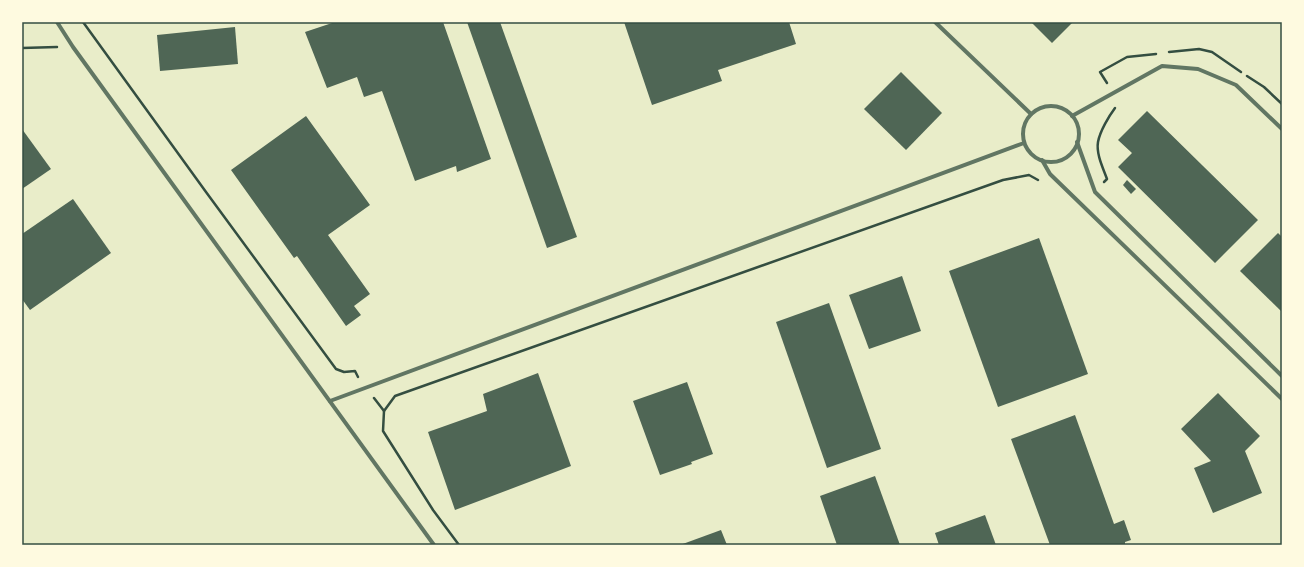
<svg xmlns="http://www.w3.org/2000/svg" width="1304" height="567" viewBox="0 0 1304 567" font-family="'PT Sans Narrow',sans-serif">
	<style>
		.building { fill: #4f6655 }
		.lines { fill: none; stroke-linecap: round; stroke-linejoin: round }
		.path { stroke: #344e41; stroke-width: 2.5 }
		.minor { stroke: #617663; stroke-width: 4 }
		.neatline { fill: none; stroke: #344e41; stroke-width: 1.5 }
	</style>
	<rect width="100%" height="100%" fill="#e9edc9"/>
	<g class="building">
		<polygon points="335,22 443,22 491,159 457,172 456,166 415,181 382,91 364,97 357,77 327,88 305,32"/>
		<polygon points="467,22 500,22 577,237 547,248"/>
		<polygon points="624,22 789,22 796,44 718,70 722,81 652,105"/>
		<polygon points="1031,22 1073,22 1052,43"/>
		<polygon points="235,27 238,64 160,71 157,35"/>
		<polygon points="901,72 942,113 906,150 864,109"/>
		<polygon points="1147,111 1258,220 1215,263 1118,167 1132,153 1118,140"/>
		<polygon points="306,116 370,205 328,235 370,294 354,306 361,315 346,326 297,256 294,258 231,170"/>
		<polygon points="22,129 51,169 22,189"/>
		<polygon points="1127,180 1136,189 1131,194 1123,185"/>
		<polygon points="73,199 111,253 30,310 22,299 22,234"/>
		<polygon points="1278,233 1282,237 1282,312 1240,271"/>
		<polygon points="1039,238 1088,374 998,407 949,271"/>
		<polygon points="902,276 921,331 869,349 849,295"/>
		<polygon points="829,303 881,449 827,468 776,322"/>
		<polygon points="538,373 571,466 455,510 428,432 487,411 483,394"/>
		<polygon points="687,382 713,454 691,462 692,464 660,475 633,401"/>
		<polygon points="1218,393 1260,436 1245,451 1262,493 1213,513 1194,468 1211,461 1181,429"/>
		<polygon points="1075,415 1114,524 1124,520 1131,540 1125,542 1125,545 1062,545 1062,544 1050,545 1011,439"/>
		<polygon points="875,476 900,545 837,545 820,496"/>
		<polygon points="985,515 996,545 939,545 935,533"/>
		<polygon points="721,530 727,545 680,545"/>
	</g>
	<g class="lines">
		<g class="path">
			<polyline points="83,22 206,192 336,369 344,372 355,371 358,377"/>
			<polyline points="22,48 57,47"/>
			<polyline points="1169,52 1199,49 1212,52 1241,72"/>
			<polyline points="1247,76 1264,87 1282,104"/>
			<polyline points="1107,83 1100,72 1127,57 1156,54"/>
			<path d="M1104 182 1107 179C1103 168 1096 154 1098 142 1100 131 1109 116 1115 108"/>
			<polyline points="374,398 384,411 383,431 433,510 459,545"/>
			<polyline points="384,411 395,396 1003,180 1029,175 1038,180"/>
		</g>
		<g class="minor">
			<polyline points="57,22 73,47 434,545"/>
			<polyline points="935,22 1031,114"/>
			<circle cx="1051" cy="134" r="28"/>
			<polyline points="1072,116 1162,66 1198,69 1236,85 1282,129"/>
			<polyline points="1077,142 1095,192 1282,376"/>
			<polyline points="1042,160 1050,174 1282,399"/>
			<polyline points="330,401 1024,143"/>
		</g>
	</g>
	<rect width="1304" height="567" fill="none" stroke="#fefae0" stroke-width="46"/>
	<rect x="23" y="23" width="1258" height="521" class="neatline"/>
</svg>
